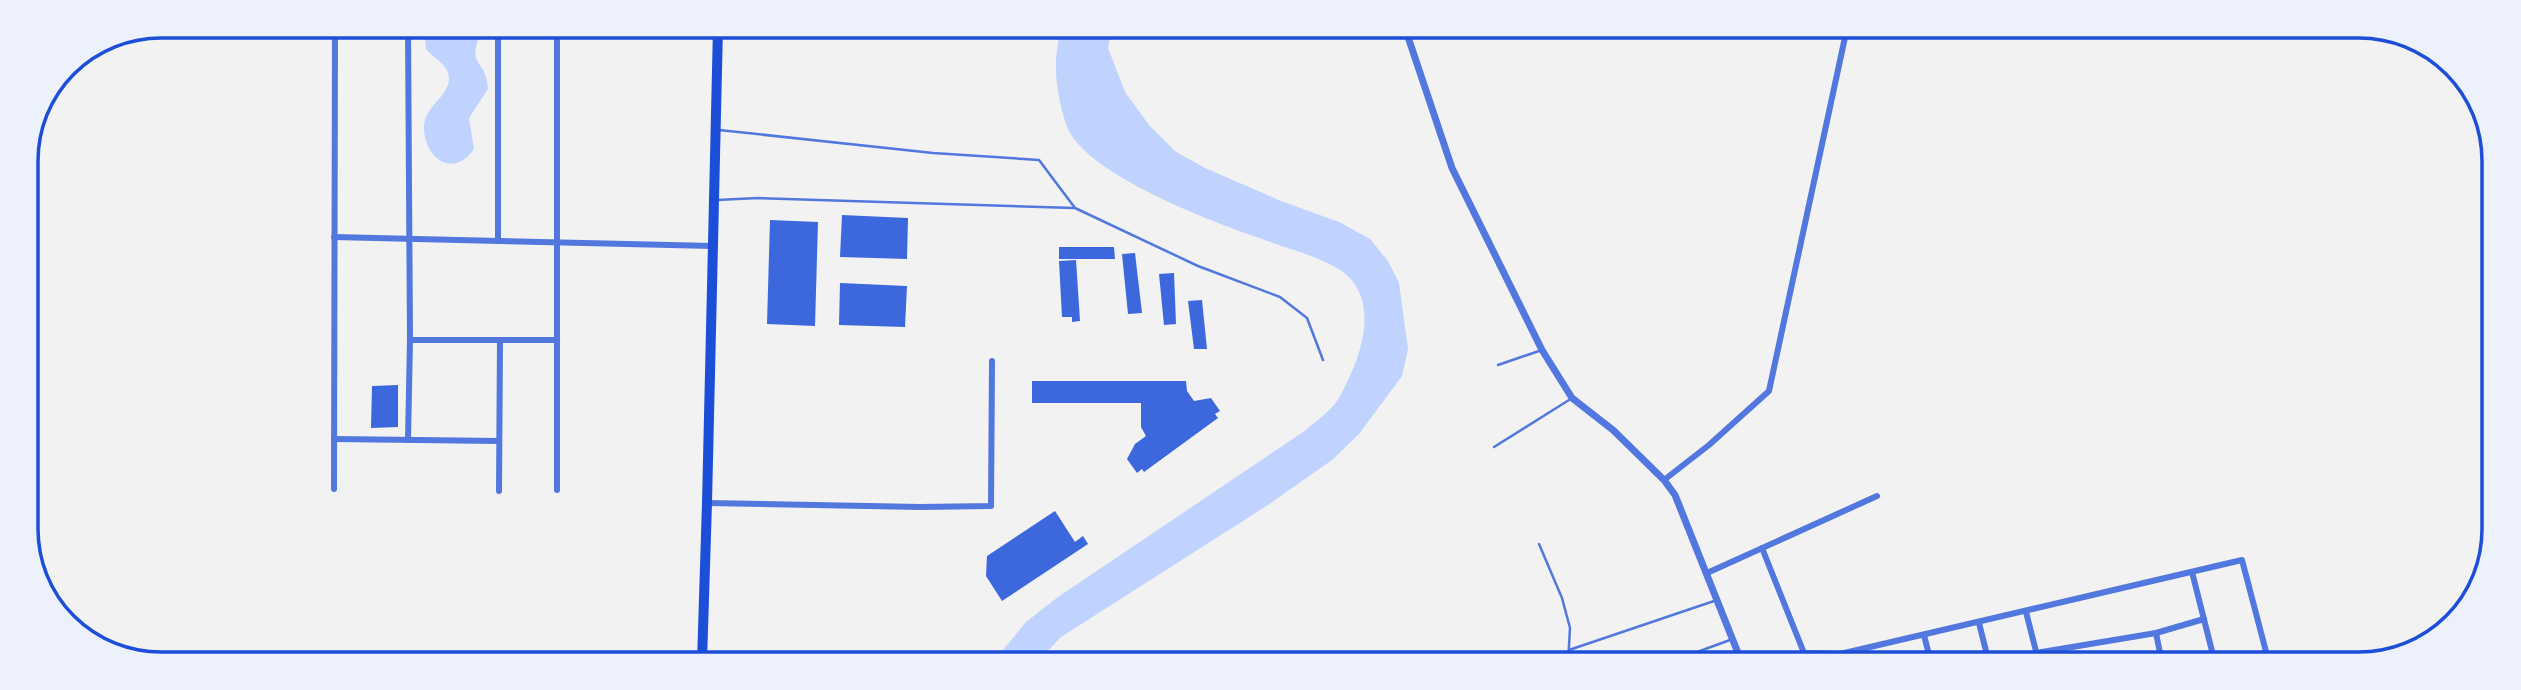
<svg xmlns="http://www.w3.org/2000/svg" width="2521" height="690" viewBox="0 0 2521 690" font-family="'Noto Sans',sans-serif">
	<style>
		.water { fill: #bfd3fe }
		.building { fill: #3d67dc }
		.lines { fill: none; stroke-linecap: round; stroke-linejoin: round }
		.service { stroke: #5277de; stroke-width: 2.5 }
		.minor { stroke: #5277de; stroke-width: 6 }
		.tertiary { stroke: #5277de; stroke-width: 7 }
		.primary { stroke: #1d4ed8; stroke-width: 10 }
		.rim { fill: none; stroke: #1d4ed8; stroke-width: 3.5 }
	</style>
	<rect width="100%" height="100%" fill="#f2f2f2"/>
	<g class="water">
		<path d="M432 27H484C463 68 487 57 488 89L469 118 474 149C454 178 426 160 424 130 423 105 449 98 449 78 449 65 433 58 426 49L425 36Z"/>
		<path d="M1060 27H1112L1108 48 1125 92 1149 125 1176 152 1205 168 1281 201 1339 222 1370 239 1388 261 1399 283 1408 349 1402 376 1359 434 1332 460 1268 505 1061 637 1037 662H993L1026 622 1058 597 1306 430C1316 421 1329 412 1337 401 1341 396 1344 388 1347 382 1365 346 1379 293 1337 268 1314 255 1286 248 1262 239 1212 222 1100 179 1072 136 1063 123 1056 87 1056 70 1055 56 1059 41 1060 27Z"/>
	</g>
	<g class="building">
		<polygon points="842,215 908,218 907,259 840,257"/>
		<polygon points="770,220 818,222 815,326 767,324"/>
		<polygon points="1059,247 1114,247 1115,259 1059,259"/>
		<polygon points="1135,253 1142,313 1128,314 1122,254"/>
		<polygon points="1076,260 1080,321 1072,322 1072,317 1062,317 1059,261"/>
		<polygon points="1174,273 1176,324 1164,325 1159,274"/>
		<polygon points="840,283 907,286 905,327 839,325"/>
		<polygon points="1202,300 1207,349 1194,349 1188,301"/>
		<polygon points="1032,381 1186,381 1187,391 1194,401 1211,398 1220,411 1215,414 1218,418 1144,472 1142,469 1137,473 1127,459 1135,444 1146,436 1141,427 1141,403 1032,403"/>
		<polygon points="398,385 398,427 371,428 372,386"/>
		<polygon points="1055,511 1075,542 1083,536 1088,544 1002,601 986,576 987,556"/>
	</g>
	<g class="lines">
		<g class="service">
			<polyline points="719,130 933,153 1039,160 1075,208 1198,266 1280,297 1307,318 1323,360"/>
			<polyline points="717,200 758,198 1074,208"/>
			<polyline points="1498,365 1539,351"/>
			<polyline points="1494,447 1569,400"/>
			<polyline points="1539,544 1562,598 1570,628 1568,663"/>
			<polyline points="1569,650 1714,601"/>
			<polyline points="1667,663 1730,640"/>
		</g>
		<g class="minor">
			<polyline points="408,27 410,340 408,440"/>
			<polyline points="334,237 713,246"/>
			<polyline points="498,241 498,27"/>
			<polyline points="410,340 557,340"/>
			<polyline points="334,439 499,441"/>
			<polyline points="1664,480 1709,445 1769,391 1847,28"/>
			<polyline points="334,489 335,26"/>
			<polyline points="557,490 557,27"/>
			<polyline points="499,491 500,340"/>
			<polyline points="707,503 920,507 991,506 992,361"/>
			<polyline points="1762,548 1808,663"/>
			<polyline points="2192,572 2215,663"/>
			<polyline points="1707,573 1877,496"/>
			<polyline points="2026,612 2039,663"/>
			<polyline points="1979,623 1989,663"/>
			<polyline points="2156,633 2162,663"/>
			<polyline points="1924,635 1931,663"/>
			<polyline points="2036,653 2156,633 2204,619"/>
			<polyline points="1777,663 1804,653 1840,654 2242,560 2269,663"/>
		</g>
		<polyline class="tertiary" points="1405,28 1452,168 1542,350 1572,398 1613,430 1664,480 1675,495 1742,663"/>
		<polyline class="primary" points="702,662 707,503 718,27"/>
	</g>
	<path d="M0 0H2521V690H0ZM161 38H2359A123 123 0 0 1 2482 161V529A123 123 0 0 1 2359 652H161A123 123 0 0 1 38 529V161A123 123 0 0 1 161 38Z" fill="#edf1fc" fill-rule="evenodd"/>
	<path class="rim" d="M161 38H2359A123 123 0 0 1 2482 161V529A123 123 0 0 1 2359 652H161A123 123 0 0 1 38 529V161A123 123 0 0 1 161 38Z"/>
</svg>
